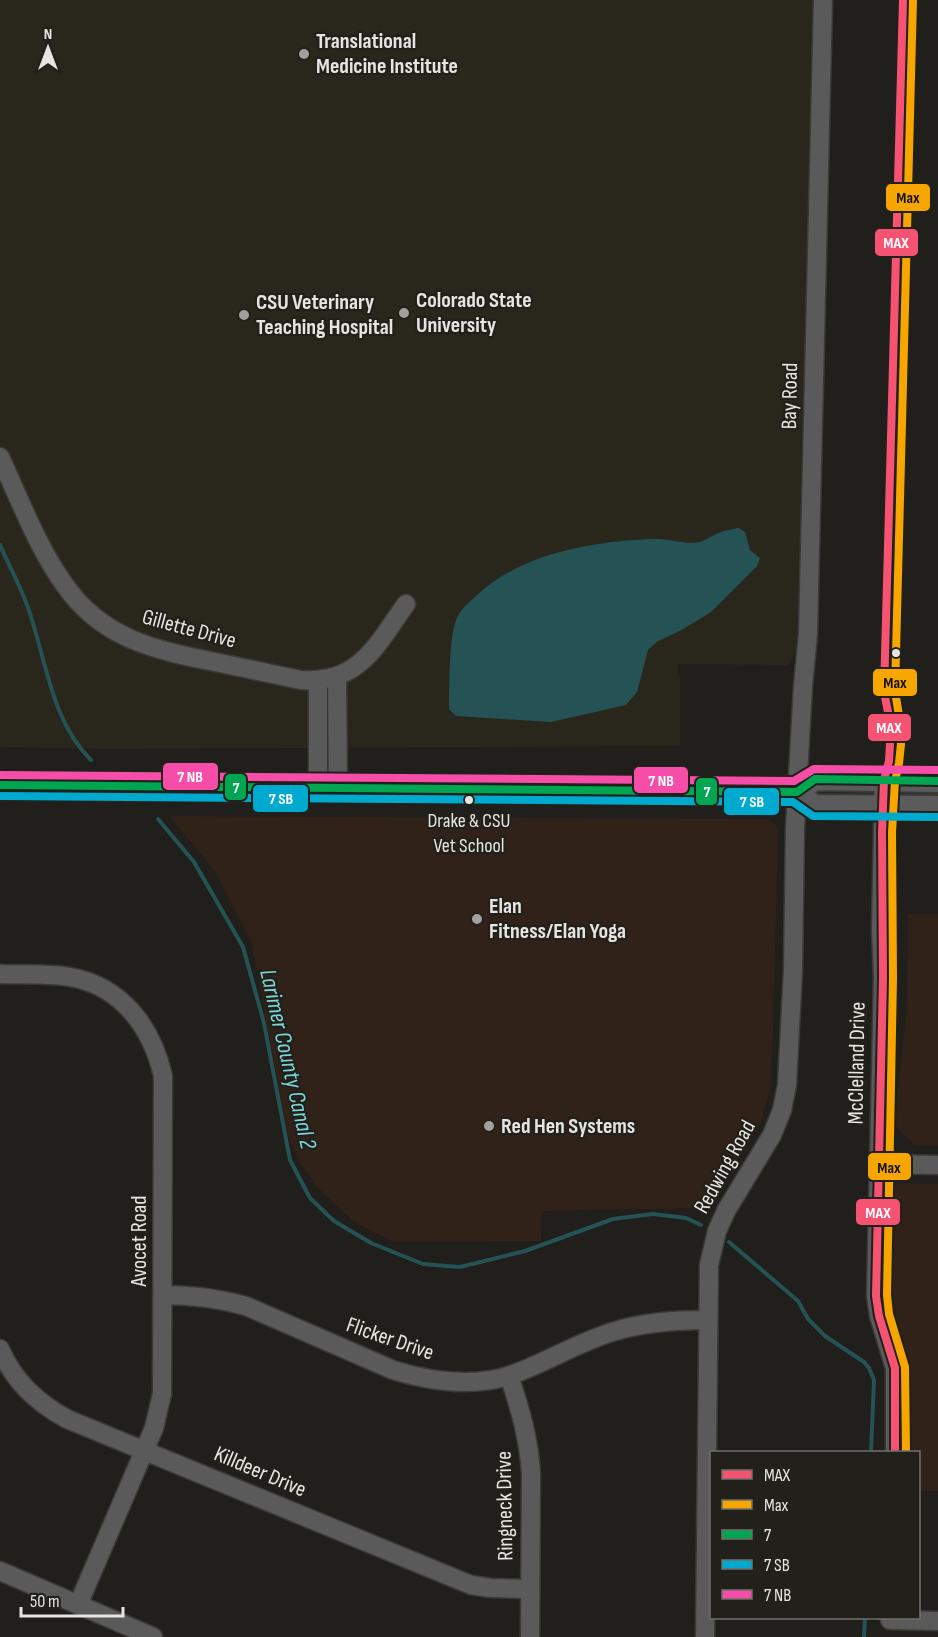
<svg xmlns="http://www.w3.org/2000/svg" width="938" height="1637" viewBox="0 0 938 1637" font-family="'Sofia Sans Condensed',sans-serif">
	<style>
		.commercial { fill: #302219 }
		.built { fill: #29261b }
		.water { fill: #255254 }
		.lines { fill: none; stroke-linecap: round; stroke-linejoin: round }
		.stream { stroke: #255254; stroke-width: 4 }
		.minor-casing { stroke: #3b3a38; stroke-width: 21 }
		.major-casing { stroke: #3b3a38; stroke-width: 26 }
		.minor { stroke: #5a5a5a; stroke-width: 18 }
		.major { stroke: #5b5b5b; stroke-width: 22 }
		.bus-1-casing { stroke: #21201a; stroke-width: 12 }
		.bus-2-casing { stroke: #21201a; stroke-width: 12 }
		.bus-3-casing { stroke: #21201a; stroke-width: 12 }
		.bus-4-casing { stroke: #21201a; stroke-width: 12 }
		.bus-5-casing { stroke: #21201a; stroke-width: 12 }
		.bus-1 { stroke: #f65372; stroke-width: 8 }
		.bus-2 { stroke: #f7a600; stroke-width: 8 }
		.bus-3 { stroke: #00a651; stroke-width: 8 }
		.bus-4 { stroke: #00a9ce; stroke-width: 8 }
		.bus-5 { stroke: #f54da8; stroke-width: 8 }
		.poi-dot { fill: #a1a09c; stroke: #21201a; stroke-width: 2 }
		.bus-dot { fill: #e6e5e1; stroke: #21201a; stroke-width: 2 }
		.labels { text-anchor: middle; dominant-baseline: central; stroke-width: 4.5; stroke-linejoin: round; paint-order: stroke }
		.bus-label { font-size: 20px; fill: #e6e5e1; stroke: #21201a }
		.poi-label { font-size: 22px; font-weight: bold; fill: #e6e5e1; stroke: #21201a; text-anchor: start }
		.street-label { font-size: 22px; fill: #e6e5e1; stroke: #21201a }
		.water-label { font-size: 24px; font-style: italic; fill: #7dd3d8; stroke: #21201a }
		.line-badge { stroke: #21201a; stroke-width: 2 }
		.badge-label { font-size: 16px; text-anchor: middle; font-weight: bold; fill: #fff }
		.pale-badge-label { font-size: 16px; text-anchor: middle; font-weight: bold; fill: #111 }
	</style>
	<rect width="100%" height="100%" fill="#201f1b"/>
	<g class="commercial">
		<polygon points="169,816 765,819 773,822 778,829 773,1033 770,1090 761,1122 708,1208 542,1211 541,1241 394,1242 354,1222 315,1185 299,1160 288,1136 252,944 215,871"/>
		<polygon points="908,914 938,914 938,1146 915,1145 894,1125 907,1007"/>
		<polygon points="898,1183 938,1184 938,1491 919,1491 918,1452 909,1452 911,1394 909,1373 892,1308 889,1283 892,1189"/>
	</g>
	<polygon class="built" points="0,0 814,0 800,626 796,651 788,665 678,664 678,676 680,677 680,746 103,749 0,747"/>
	<path class="water" d="M739 528 745 532 750 550 760 558 757 566 711 612 680 631 658 641 648 650 637 692 626 705 551 722 456 716 449 709C449 691 449 633 457 618 460 610 468 603 475 597 520 553 594 541 654 539 668 538 687 545 700 542 707 540 714 534 721 532 726 530 733 529 739 528Z"/>
	<g class="lines">
		<g class="stream">
			<path d="M0 545C10 568 24 592 31 617 47 666 53 723 91 760"/>
			<polyline points="158,819 194,862 243,947 264,1023 290,1160 310,1198 334,1221 371,1243 423,1264 460,1267 525,1251 613,1219 653,1214 686,1218 701,1225"/>
			<polyline points="729,1242 798,1301 808,1319 825,1336 864,1362 869,1368 874,1380 871,1452"/>
			<polyline points="864,1637 865,1618"/>
		</g>
		<defs>
			<g id="minor">
				<path d="M0 457C20 500 37 546 64 584 102 639 155 650 215 662 243 668 272 674 301 680 359 684 376 646 406 604"/>
				<polyline points="337,678 338,789"/>
				<polyline points="884,780 881,929 883,978 876,1296 879,1316 895,1368 895,1452"/>
				<polyline points="318,789 318,681"/>
				<path d="M0 974C23 975 47 973 70 977 122 986 152 1028 163 1076L162 1394 154 1428 78 1605"/>
				<polyline points="878,1164 938,1165"/>
				<path d="M163 1295C192 1295 218 1298 246 1306L393 1370C429 1381 473 1388 511 1375 545 1363 577 1343 612 1332 644 1322 675 1320 708 1320"/>
				<path d="M0 1349C14 1381 36 1402 67 1419L471 1585 491 1588 530 1589"/>
				<path d="M509 1376C520 1408 529 1439 531 1474L530 1637"/>
				<polyline points="0,1571 153,1637"/>
				<polyline points="890,1620 938,1621"/>
				<polyline points="705,1637 709,1265 717,1231 726,1211 772,1135 782,1110 787,1085 793,970 795,828 803,686 808,634 823,0"/>
			</g>
			<g id="major">
				<polyline points="0,785 797,792 815,779 938,781"/>
				<polyline points="797,792 814,806 938,807"/>
			</g>
		</defs>
		<use href="#minor" class="minor-casing"/>
		<use href="#major" class="major-casing"/>
		<use href="#minor" class="minor"/>
		<use href="#major" class="major"/>
		<defs>
			<polyline id="bus-1" points="895,1452 895,1368 879,1316 876,1296 883,978 882,832 884,780 889,761 890,744 889,717 884,692 903,0"/>
			<polyline id="bus-2" points="906,1452 905,1367 889,1314 887,1295 893,978 892,832 895,781 899,763 901,744 899,716 895,691 913,0"/>
			<polyline id="bus-3" points="0,785 797,792 815,779 938,781"/>
			<polyline id="bus-4" points="0,796 793,802 813,816 938,817"/>
			<polyline id="bus-5" points="0,775 794,781 814,769 938,770"/>
		</defs>
		<use href="#bus-1" class="bus-1-casing"/>
		<use href="#bus-2" class="bus-2-casing"/>
		<use href="#bus-3" class="bus-3-casing"/>
		<use href="#bus-4" class="bus-4-casing"/>
		<use href="#bus-5" class="bus-5-casing"/>
		<use href="#bus-1" class="bus-1"/>
		<use href="#bus-2" class="bus-2"/>
		<use href="#bus-3" class="bus-3"/>
		<use href="#bus-4" class="bus-4"/>
		<use href="#bus-5" class="bus-5"/>
	</g>
	<g class="poi-dot">
		<circle cx="304" cy="54" r="6"/>
		<circle cx="404" cy="313" r="6"/>
		<circle cx="244" cy="315" r="6"/>
		<circle cx="477" cy="919" r="6"/>
		<circle cx="489" cy="1126" r="6"/>
	</g>
	<g class="bus-dot">
		<circle cx="896" cy="653" r="5"/>
		<circle cx="469" cy="800" r="5"/>
	</g>
	<g class="labels">
		<g class="bus-label">
			<text x="469" y="821">Drake &amp; CSU<tspan x="469" dy="25">Vet School</tspan></text>
		</g>
		<g class="poi-label">
			<text x="316" y="41">Translational<tspan x="316" dy="25">Medicine Institute</tspan></text>
			<text x="416" y="300">Colorado State<tspan x="416" dy="25">University</tspan></text>
			<text x="256" y="302">CSU Veterinary<tspan x="256" dy="25">Teaching Hospital</tspan></text>
			<text x="489" y="906">Elan<tspan x="489" dy="25">Fitness/Elan Yoga</tspan></text>
			<text x="501" y="1126">Red Hen Systems</text>
		</g>
		<g class="street-label">
			<text transform="translate(790 396) rotate(-89)">Bay Road</text>
			<text transform="translate(189 629) rotate(15)">Gillette Drive</text>
			<text transform="translate(857 1063) rotate(-89)">McClelland Drive</text>
			<text transform="translate(725 1167) rotate(-61)">Redwing Road</text>
			<text transform="translate(139 1241) rotate(-90)">Avocet Road</text>
			<text transform="translate(390 1339) rotate(19)">Flicker Drive</text>
			<text transform="translate(260 1472) rotate(23)">Killdeer Drive</text>
			<text transform="translate(505 1506) rotate(-91)">Ringneck Drive</text>
		</g>
		<g class="water-label">
			<text transform="translate(288 1059) rotate(77)">Larimer County Canal 2</text>
		</g>
	</g>
	<g class="line-badge">
		<rect x="885" y="183" width="46" height="29" rx="6" fill="#f7a600"/>
		<rect x="874" y="228" width="45" height="29" rx="6" fill="#f65372"/>
		<rect x="872" y="668" width="46" height="29" rx="6" fill="#f7a600"/>
		<rect x="867" y="713" width="45" height="29" rx="6" fill="#f65372"/>
		<rect x="162" y="762" width="57" height="29" rx="6" fill="#f54da8"/>
		<rect x="633" y="766" width="56" height="28" rx="6" fill="#f54da8"/>
		<rect x="224" y="773" width="23" height="28" rx="6" fill="#00a651"/>
		<rect x="695" y="777" width="23" height="29" rx="6" fill="#00a651"/>
		<rect x="252" y="784" width="57" height="29" rx="6" fill="#00a9ce"/>
		<rect x="723" y="787" width="57" height="29" rx="6" fill="#00a9ce"/>
		<rect x="867" y="1152" width="45" height="29" rx="6" fill="#f7a600"/>
		<rect x="855" y="1198" width="46" height="28" rx="6" fill="#f65372"/>
	</g>
	<g class="badge-label">
		<text x="896" y="248">MAX</text>
		<text x="889" y="733">MAX</text>
		<text x="190" y="782">7 NB</text>
		<text x="661" y="786">7 NB</text>
		<text x="236" y="793">7</text>
		<text x="707" y="797">7</text>
		<text x="281" y="804">7 SB</text>
		<text x="752" y="807">7 SB</text>
		<text x="878" y="1218">MAX</text>
	</g>
	<g class="pale-badge-label">
		<text x="908" y="203">Max</text>
		<text x="895" y="688">Max</text>
		<text x="889" y="1173">Max</text>
	</g>
	<rect x="710" y="1451" width="210" height="168" fill="#21201a" stroke="#706f6a" stroke-width="1.5"/>
	<rect x="722" y="1470" width="30" height="9" fill="#f65372" stroke="#706f6a" stroke-width="1.5"/>
	<text x="764" y="1481" font-size="18" fill="#e6e5e1">MAX</text>
	<rect x="722" y="1500" width="30" height="9" fill="#f7a600" stroke="#706f6a" stroke-width="1.5"/>
	<text x="764" y="1511" font-size="18" fill="#e6e5e1">Max</text>
	<rect x="722" y="1530" width="30" height="9" fill="#00a651" stroke="#706f6a" stroke-width="1.5"/>
	<text x="764" y="1541" font-size="18" fill="#e6e5e1">7</text>
	<rect x="722" y="1560" width="30" height="9" fill="#00a9ce" stroke="#706f6a" stroke-width="1.5"/>
	<text x="764" y="1571" font-size="18" fill="#e6e5e1">7 SB</text>
	<rect x="722" y="1590" width="30" height="9" fill="#f54da8" stroke="#706f6a" stroke-width="1.5"/>
	<text x="764" y="1601" font-size="18" fill="#e6e5e1">7 NB</text>
	<g transform="translate(48 48)" stroke="#21201a" stroke-width="4.5" paint-order="stroke">
	<path d="M0-4.5L10 22L0 15L-10 22Z" fill="#e6e5e1"/>
	<text y="-9" font-size="16" font-weight="bold" text-anchor="middle" fill="#e6e5e1">N</text>
	</g>
	<path d="M21 1607v9h102v-9" fill="none" stroke="#e6e5e1" stroke-width="3"/>
	<text x="30" y="1607" font-size="18" fill="#e6e5e1" stroke="#21201a" stroke-width="4.5" paint-order="stroke">50 m</text>
</svg>
